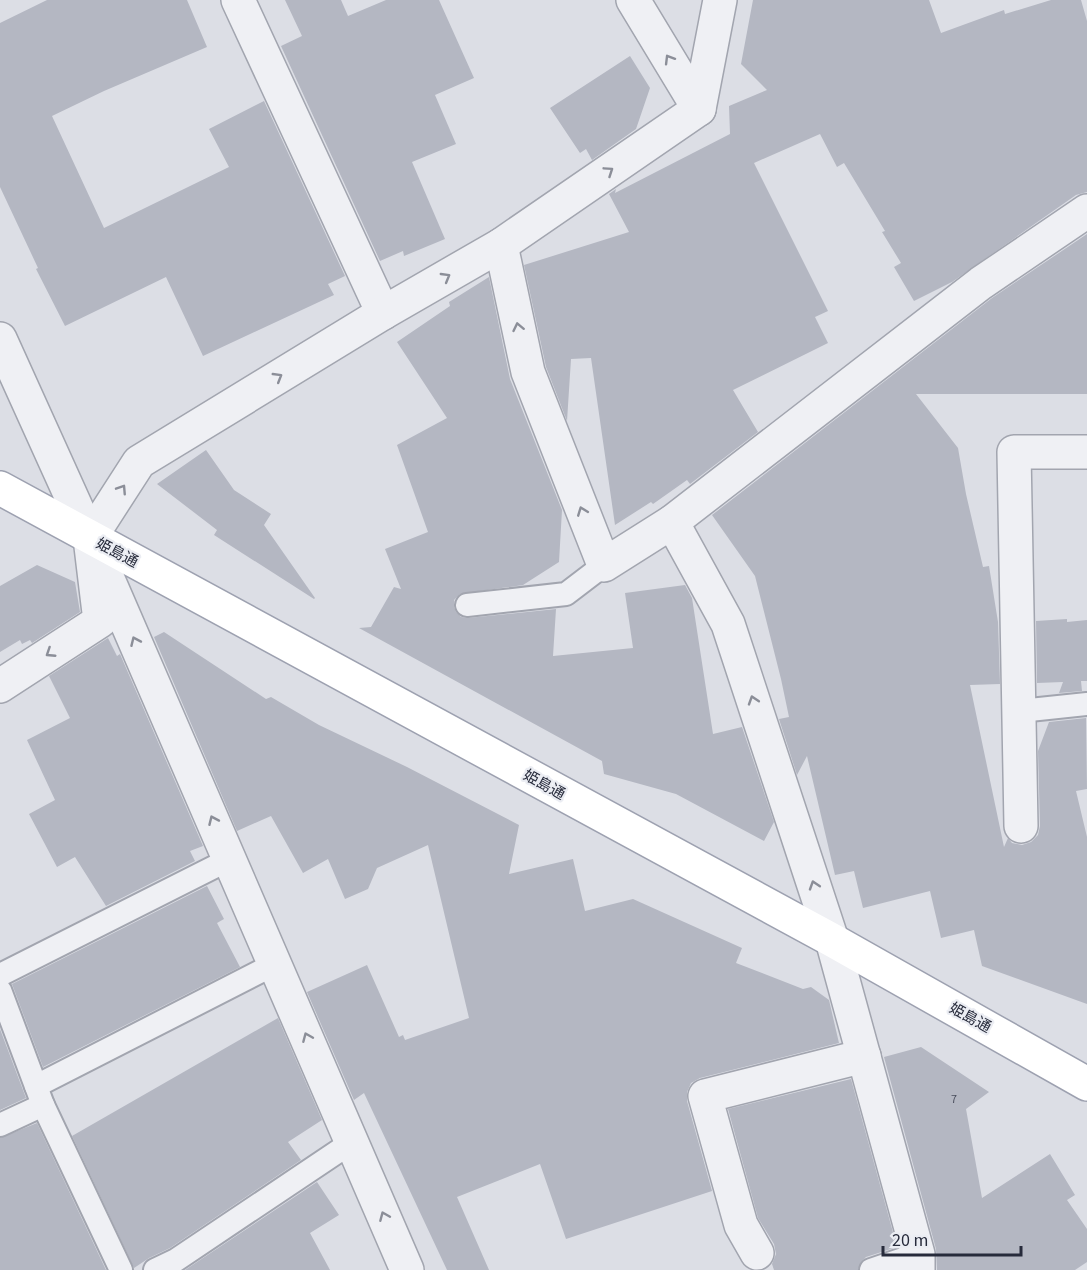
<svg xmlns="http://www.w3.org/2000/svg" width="1087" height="1270" viewBox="0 0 1087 1270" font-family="'Source Sans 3','Noto Sans JP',sans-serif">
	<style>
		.building { fill: #b4b7c2 }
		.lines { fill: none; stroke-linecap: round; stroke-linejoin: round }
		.service-casing { stroke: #a2a5af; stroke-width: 26 }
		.minor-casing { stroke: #a2a5af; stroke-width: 36 }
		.tertiary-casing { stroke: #a2a5af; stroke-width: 36 }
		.primary-casing { stroke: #9da1b0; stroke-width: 36 }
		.service { stroke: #eff0f4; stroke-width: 22 }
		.minor { stroke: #eff0f4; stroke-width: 33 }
		.tertiary { stroke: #eff0f4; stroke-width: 33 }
		.primary { stroke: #fff; stroke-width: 33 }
		.oneway { stroke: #8b8e98 }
		.labels { text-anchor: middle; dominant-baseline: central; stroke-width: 4.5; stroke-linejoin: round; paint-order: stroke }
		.number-label { font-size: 12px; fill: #4a4e5d }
		.street-label { font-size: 15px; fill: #272b3b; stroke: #ebedf3 }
	</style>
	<rect width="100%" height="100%" fill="#dcdee5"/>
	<g class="building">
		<polygon points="47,0 187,0 207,47 104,91 52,116 104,228 229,167 209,129 264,101 345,276 328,284 334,295 203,356 166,277 65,326 36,269 38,268 0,187 0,23"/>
		<polygon points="285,0 341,0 348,16 386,0 439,0 474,78 435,95 456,144 412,162 445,239 404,256 403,251 380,261 281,46 302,36"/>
		<polygon points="753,0 929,0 941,33 1004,10 1005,14 1051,0 1081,0 1087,21 1087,192 1076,195 952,282 914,301 894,267 901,263 882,232 885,231 844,163 837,167 820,134 754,163 828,311 815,317 828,343 733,390 758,432 690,484 687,480 653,504 651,502 615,525 591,358 571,359 567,421 546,367 524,265 629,232 609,194 616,189 615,193 730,134 729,106 767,90 741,64"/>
		<polygon points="630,56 650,88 636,129 592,160 586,149 580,153 550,108"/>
		<polygon points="1087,234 1087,394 916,394 958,448 966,494 983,567 989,566 998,622 1000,684 970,685 1004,847 1008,838 1012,843 1022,845 1031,842 1038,835 1040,826 1038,751 1049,722 1086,718 1087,789 1076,791 1087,837 1087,1004 982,966 974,930 941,938 930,891 863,908 854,871 835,875 807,756 797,775 779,719 789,717 781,679 755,576 712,515 992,298"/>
		<polygon points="489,277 510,379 562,510 559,562 523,585 460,594 454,600 454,607 456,612 461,617 468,618 556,609 553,656 633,648 625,593 685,585 692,598 713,734 742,727 774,822 764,841 676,794 604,774 602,761 359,628 371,627 394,587 401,589 385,549 428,532 397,445 447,418 397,342 450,306 449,302"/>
		<polygon points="206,450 234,490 271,514 264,525 315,598 314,599 214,535 217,530 157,484"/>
		<polygon points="37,565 75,582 80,612 32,643 30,640 22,644 20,640 0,652 0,586"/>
		<polygon points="1067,619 1067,622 1087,620 1087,681 1081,681 1082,691 1059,693 1063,682 1037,683 1036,621"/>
		<polygon points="164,632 266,699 271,697 319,725 407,767 519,825 509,874 573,859 585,911 633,899 742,948 736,963 803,989 811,987 829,1000 839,1043 700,1078 691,1083 687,1092 687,1101 712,1191 566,1239 540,1164 457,1197 489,1270 447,1270 364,1093 354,1100 307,992 367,965 399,1037 403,1035 405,1040 469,1018 428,845 377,868 368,889 345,899 328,859 303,873 271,816 237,831 154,637"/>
		<polygon points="108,638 117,656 120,654 203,846 190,851 195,861 106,906 75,857 57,867 29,814 55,800 27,740 70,718 49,676"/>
		<polygon points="207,886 224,919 217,923 240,967 43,1067 12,984"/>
		<polygon points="278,1018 322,1120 288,1142 301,1160 170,1248 149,1258 134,1268 72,1136"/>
		<polygon points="0,1029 26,1098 0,1110"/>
		<polygon points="921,1047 989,1092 966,1109 982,1198 1050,1154 1075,1195 1067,1200 1087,1229 1087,1262 1075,1270 937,1270 936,1249 884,1057"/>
		<polygon points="851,1079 897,1247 866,1257 861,1262 858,1270 774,1270 772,1264 776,1254 774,1244 758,1218 728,1109"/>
		<polygon points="37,1123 106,1270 0,1270 0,1138"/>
		<polygon points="317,1182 339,1215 310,1233 330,1270 185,1270"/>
	</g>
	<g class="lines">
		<defs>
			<g id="service">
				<polyline points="467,605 566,594 604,565"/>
				<polyline points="1020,711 1087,704"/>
				<polyline points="0,975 230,859"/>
				<polyline points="0,990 43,1105 121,1270"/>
				<polyline points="36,1086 275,964"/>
				<polyline points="0,1125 43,1105"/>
				<polyline points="155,1270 176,1260 352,1142"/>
				<polyline points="871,1270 918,1254"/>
			</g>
			<g id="minor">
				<polyline points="238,0 383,313"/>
				<polyline points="633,0 699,109"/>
				<polyline points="501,245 528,372 604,565 672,522 981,283 1087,211"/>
				<polyline points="672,522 728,624 832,940 918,1254 918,1270"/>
				<polyline points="104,570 407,1270"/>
				<polyline points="0,686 100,621 90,538 139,462 383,313 501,245 699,109 720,0"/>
				<polyline points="1021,826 1014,452 1087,452"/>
				<polyline points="757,1253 741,1225 705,1096 864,1056"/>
			</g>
			<polyline id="tertiary" points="0,339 90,538"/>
			<polyline id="primary" points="0,488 832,940 1087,1084"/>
		</defs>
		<use href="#service" class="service-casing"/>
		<use href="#minor" class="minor-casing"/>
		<use href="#tertiary" class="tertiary-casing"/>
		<use href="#primary" class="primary-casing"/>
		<use href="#service" class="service"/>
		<use href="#minor" class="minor"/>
		<use href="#tertiary" class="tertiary"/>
		<use href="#primary" class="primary"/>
	</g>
	<defs><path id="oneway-chevron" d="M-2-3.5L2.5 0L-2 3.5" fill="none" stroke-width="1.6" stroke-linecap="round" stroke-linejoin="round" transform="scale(1.5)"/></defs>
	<g class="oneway">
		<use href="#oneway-chevron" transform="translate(669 59) rotate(-121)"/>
		<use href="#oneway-chevron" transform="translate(609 171) rotate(-34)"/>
		<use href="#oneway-chevron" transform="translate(446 277) rotate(-30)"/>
		<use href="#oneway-chevron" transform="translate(518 327) rotate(-102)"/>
		<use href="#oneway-chevron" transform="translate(278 377) rotate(-31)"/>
		<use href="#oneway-chevron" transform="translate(122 489) rotate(-57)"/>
		<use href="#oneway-chevron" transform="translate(582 511) rotate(-111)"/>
		<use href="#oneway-chevron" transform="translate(135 641) rotate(-114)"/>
		<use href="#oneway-chevron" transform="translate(50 653) rotate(147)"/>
		<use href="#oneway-chevron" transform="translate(753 700) rotate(-108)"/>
		<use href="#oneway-chevron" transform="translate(213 820) rotate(-114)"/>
		<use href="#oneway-chevron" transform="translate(814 885) rotate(-108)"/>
		<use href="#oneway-chevron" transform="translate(307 1037) rotate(-113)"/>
		<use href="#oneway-chevron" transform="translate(384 1216) rotate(-113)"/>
	</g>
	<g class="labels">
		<g class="number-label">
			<text x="954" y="1099">7</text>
		</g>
		<g class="street-label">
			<text transform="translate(117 553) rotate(28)">姫島通</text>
			<text transform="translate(544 785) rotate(29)">姫島通</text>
			<text transform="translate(970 1018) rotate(29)">姫島通</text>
		</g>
	</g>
	<path d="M883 1246v9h138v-9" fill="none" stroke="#272b3b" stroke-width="3"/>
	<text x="892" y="1246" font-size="18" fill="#272b3b" stroke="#ebedf3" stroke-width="4.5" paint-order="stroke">20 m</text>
</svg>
